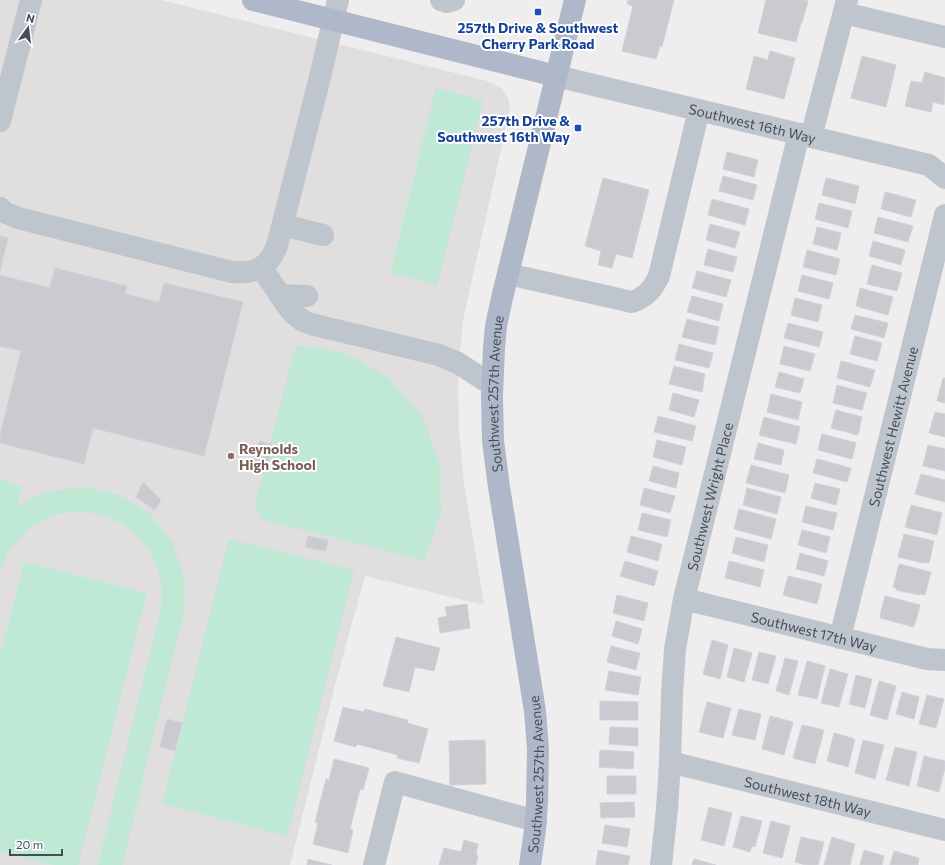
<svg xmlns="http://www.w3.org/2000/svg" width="945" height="865" viewBox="0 0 945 865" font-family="Commissioner,sans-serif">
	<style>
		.education { fill: #e0dede }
		.green { fill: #bfe9d5 }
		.building { fill: #cacbd1; stroke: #d1d2d7 }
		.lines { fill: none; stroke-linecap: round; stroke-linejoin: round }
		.minor { stroke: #bfc5cd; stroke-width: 22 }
		.major { stroke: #afb8c9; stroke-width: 22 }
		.transit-dot { fill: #1a4fb4; stroke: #fff; stroke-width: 1.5 }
		.education-dot { fill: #8d6e63; stroke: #fff; stroke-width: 1.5 }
		.labels { text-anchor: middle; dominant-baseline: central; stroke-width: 4; stroke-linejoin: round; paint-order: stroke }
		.transit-label { font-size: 14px; font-weight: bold; fill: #164399; stroke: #fff }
		.street-label { font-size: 14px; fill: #474d58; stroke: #fff }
		.education-label { font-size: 14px; font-weight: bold; fill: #785e54; stroke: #fff; text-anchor: start }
	</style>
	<rect width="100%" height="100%" fill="#efeded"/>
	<polygon class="education" points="0,0 161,0 487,81 502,88 508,98 510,107 507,123 463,320 458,374 459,429 464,484 484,605 365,576 335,685 290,865 0,865"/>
	<g class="green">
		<polygon points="436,88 483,100 437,285 390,273"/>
		<polygon points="296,345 346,353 389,378 422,416 440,463 441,513 424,560 263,520 254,505"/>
		<polygon points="0,480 22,486 17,506 49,491 84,487 120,495 150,514 172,542 184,576 184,612 122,865 98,865 161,608 161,580 151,553 133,531 109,517 81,511 53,515 28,529 9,550 0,571"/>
		<polygon points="229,539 354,570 287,836 162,804"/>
		<polygon points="24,562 147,593 78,865 54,865 0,852 0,656"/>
	</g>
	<g class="building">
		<polygon points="628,0 674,0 662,47 660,46 656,59 622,51 633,6 627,4"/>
		<polygon points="766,0 804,0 808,1 802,23 801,23 796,42 758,33"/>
		<polygon points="770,51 795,58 784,99 746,89 754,56 768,60"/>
		<polygon points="862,56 896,65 886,107 851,98"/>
		<polygon points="925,72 945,78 944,105 933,102 931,112 905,106 911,81 922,83"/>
		<polygon points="727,152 758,160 754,177 723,169"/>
		<polygon points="723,176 757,185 753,200 719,191"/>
		<polygon points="603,178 649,190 632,258 616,254 612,268 598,265 601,251 585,246"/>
		<polygon points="826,178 859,186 855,204 822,195"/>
		<polygon points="885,192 916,200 911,217 881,209"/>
		<polygon points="712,199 749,209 745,225 708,215"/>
		<polygon points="819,203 852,211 848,228 815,219"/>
		<polygon points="878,217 913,226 908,242 874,233"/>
		<polygon points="710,224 740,232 735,248 706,240"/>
		<polygon points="817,227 841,233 837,250 813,244"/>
		<polygon points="0,236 8,238 0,271"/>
		<polygon points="873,241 905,250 901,265 869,256"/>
		<polygon points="708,249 737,257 733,272 704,265"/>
		<polygon points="807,250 840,259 836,275 803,267"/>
		<polygon points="872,265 902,273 897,291 867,284"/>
		<polygon points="55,268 127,286 125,294 159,302 164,283 243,302 204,456 93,428 84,464 0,443 0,435 21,351 0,346 0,275 50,288"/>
		<polygon points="697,271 731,280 726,297 692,288"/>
		<polygon points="802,275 833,283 829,299 798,291"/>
		<polygon points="860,288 893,297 888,315 856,306"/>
		<polygon points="692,296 723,304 719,321 687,312"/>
		<polygon points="795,298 822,305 818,322 791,315"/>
		<polygon points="855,315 888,323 884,338 851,329"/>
		<polygon points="687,319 719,327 715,345 682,337"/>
		<polygon points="788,323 823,332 819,347 784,338"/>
		<polygon points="855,336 882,343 877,361 850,354"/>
		<polygon points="679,344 713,353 709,368 675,360"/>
		<polygon points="784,346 815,354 810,371 780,364"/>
		<polygon points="841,361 875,370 870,387 837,378"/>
		<polygon points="674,366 705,374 703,383 704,383 702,392 669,384"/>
		<polygon points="779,372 804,379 800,393 775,387"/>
		<polygon points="943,378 945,378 945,403 937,401"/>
		<polygon points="837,385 867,393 862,410 833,403"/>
		<polygon points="673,393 699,400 694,417 669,410"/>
		<polygon points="771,394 802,402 798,420 767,412"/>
		<polygon points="836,410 862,417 858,435 831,428"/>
		<polygon points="935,412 945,414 945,437 929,433"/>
		<polygon points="658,416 696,426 692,441 654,432"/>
		<polygon points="764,417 800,427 796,444 759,435"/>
		<polygon points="822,434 856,443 852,459 818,450"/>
		<polygon points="657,440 686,447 682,465 653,457"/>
		<polygon points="259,441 272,444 268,464 254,461"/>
		<polygon points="758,443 784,450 781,465 754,459"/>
		<polygon points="928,445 945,449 945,471 923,466"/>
		<polygon points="817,459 851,468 847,482 813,473"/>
		<polygon points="751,465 789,475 785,493 746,483"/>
		<polygon points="653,466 679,473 676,488 649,481"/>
		<polygon points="921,474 945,480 945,502 915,494"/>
		<polygon points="143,482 161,500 155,510 136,497"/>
		<polygon points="815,483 840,489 836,505 811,498"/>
		<polygon points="644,488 675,496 670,513 640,505"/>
		<polygon points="747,488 781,497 777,514 743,505"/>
		<polygon points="911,505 942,513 937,535 905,527"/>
		<polygon points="806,506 837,513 833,530 802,522"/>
		<polygon points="739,509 776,519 771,539 734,529"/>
		<polygon points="642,513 671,520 667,537 638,530"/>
		<polygon points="802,530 830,537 826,553 798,545"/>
		<polygon points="904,534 934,541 929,563 923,562 923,563 898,557"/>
		<polygon points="308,536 328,540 326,551 305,547"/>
		<polygon points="631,536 662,544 658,561 627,552"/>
		<polygon points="736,537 768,545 764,562 732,553"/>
		<polygon points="800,553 828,561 824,576 796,569"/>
		<polygon points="625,561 658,571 654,586 620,576"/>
		<polygon points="729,561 764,570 760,587 725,578"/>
		<polygon points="899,564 931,572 925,595 919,594 919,595 896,590 896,588 893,587"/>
		<polygon points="788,576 822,584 817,604 783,595"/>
		<polygon points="617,595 648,603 644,621 613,613"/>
		<polygon points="885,596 920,605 915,624 914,624 914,627 880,618 881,615 880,615"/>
		<polygon points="467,604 470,628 440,633 438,618 447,616 445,607"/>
		<polygon points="616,621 642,629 638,644 612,636"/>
		<polygon points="396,637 440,648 434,671 415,667 409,692 383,686"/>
		<polygon points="712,640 728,645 720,679 703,674"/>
		<polygon points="611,646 640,653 636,670 607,662"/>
		<polygon points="734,648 752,653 744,682 727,677"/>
		<polygon points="759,652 776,656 768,684 752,680"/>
		<polygon points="785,658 798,661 789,695 776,691"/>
		<polygon points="807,661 825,666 817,699 798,695"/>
		<polygon points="830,669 848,674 839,707 821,703"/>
		<polygon points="609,671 641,677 638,695 605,690"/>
		<polygon points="856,675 872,679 865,708 849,704"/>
		<polygon points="879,681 896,686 887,720 870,715"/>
		<polygon points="902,692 919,697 914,719 896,714"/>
		<polygon points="927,695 944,699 936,728 919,724"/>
		<polygon points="600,701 638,702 638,720 600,720"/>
		<polygon points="707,702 731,708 723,738 699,732"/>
		<polygon points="343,707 364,712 365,709 408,720 407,723 428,729 419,763 397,758 398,755 357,744 356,747 334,741"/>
		<polygon points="739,709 761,714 755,740 732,735"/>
		<polygon points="770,716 793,722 784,755 762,749"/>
		<polygon points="167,719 182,723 175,751 160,747"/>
		<polygon points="802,725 824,730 815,764 793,758"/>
		<polygon points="610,727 638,728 638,746 609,744"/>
		<polygon points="834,733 855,739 848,767 827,761"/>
		<polygon points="485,740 486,784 450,785 449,741"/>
		<polygon points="863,740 884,745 875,779 855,773"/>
		<polygon points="895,747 917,752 909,786 886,780"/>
		<polygon points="600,750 634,752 633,769 599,767"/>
		<polygon points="924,756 945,761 945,768 939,792 917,786"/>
		<polygon points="334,759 369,768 363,790 360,789 350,829 353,830 348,853 313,844 318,823 315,822 326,779 329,780"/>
		<rect x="607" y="776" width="29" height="18"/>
		<polygon points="634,802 635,817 601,818 600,803"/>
		<polygon points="709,807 732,813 724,846 701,840"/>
		<polygon points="741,816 762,821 755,847 752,846 750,852 733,847"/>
		<polygon points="771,821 790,826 782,858 763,853"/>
		<polygon points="605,825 630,829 627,847 602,843"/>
		<polygon points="801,837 824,842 818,865 806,865 795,862"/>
		<polygon points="832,837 855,844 850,865 824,865"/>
		<polygon points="464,840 478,844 476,855 478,856 476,865 439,865 444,848 461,852"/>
		<polygon points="598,850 630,856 628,865 596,865"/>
		<polygon points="864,850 884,856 882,865 860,865"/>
		<polygon points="894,851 919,858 918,865 890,865"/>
		<polygon points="308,859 332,865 307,865"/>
		<polygon points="694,859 716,865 692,865"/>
	</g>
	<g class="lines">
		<g class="minor">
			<polyline points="441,0 447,2 454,0"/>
			<polyline points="844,13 945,37"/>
			<path id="s1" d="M556 76 929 165 945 178"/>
			<polyline points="0,121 31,0"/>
			<polyline points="811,137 847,0"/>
			<path d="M0 208 4 212 18 218 232 272C256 274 268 268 277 246L319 81 338 0"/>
			<polyline points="283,225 323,235"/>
			<polyline points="261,267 288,307 294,314 303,321 311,324 439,355 458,363 492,385"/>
			<path d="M508 274 632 302C646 297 653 289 659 276L699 110"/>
			<polyline points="280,295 307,296"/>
			<path id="s2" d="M684 599 927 659 945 660"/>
			<path id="s3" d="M840 638 945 215"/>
			<path id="s4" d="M670 762 945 830"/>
			<polyline points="374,865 395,782 536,821"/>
			<path id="s5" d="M661 865 667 809 670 762 672 694 675 649 684 599 799 134"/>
		</g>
		<g class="major">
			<polyline points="253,0 556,76"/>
			<path id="s6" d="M530 865 535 830 537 802 538 749 535 711 499 487 493 441 492 396 494 348 496 326 502 298 575 0"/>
		</g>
	</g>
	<g class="transit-dot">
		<rect x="534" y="8" width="8" height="8" rx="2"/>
		<rect x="574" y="124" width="8" height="8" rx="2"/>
	</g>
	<circle class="education-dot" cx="231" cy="456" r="4"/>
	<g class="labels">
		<g class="transit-label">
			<text x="538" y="27">257th Drive &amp; Southwest<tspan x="538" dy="16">Cherry Park Road</tspan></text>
			<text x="570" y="120" text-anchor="end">257th Drive &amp;<tspan x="570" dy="16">Southwest 16th Way</tspan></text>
		</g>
		<g class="street-label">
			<text stroke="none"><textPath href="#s1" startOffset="202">Southwest 16th Way</textPath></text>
			<text stroke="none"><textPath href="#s6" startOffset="475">Southwest 257th Avenue</textPath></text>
			<text stroke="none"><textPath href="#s3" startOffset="218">Southwest Hewitt Avenue</textPath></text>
			<text stroke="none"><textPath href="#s5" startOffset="373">Southwest Wright Place</textPath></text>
			<text stroke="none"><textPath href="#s2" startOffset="134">Southwest 17th Way</textPath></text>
			<text stroke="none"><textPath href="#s6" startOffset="91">Southwest 257th Avenue</textPath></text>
			<text stroke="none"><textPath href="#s4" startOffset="142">Southwest 18th Way</textPath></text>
		</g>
		<g class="education-label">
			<text x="239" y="448">Reynolds<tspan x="239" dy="16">High School</tspan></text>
		</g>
	</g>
	<g transform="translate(28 28) rotate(14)" stroke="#ffffff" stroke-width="3" paint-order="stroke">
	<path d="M0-3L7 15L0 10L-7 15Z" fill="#474d58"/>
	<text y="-6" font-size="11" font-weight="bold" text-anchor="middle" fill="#474d58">N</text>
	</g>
	<path d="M10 849v6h52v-6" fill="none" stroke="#474d58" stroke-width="2"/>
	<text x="16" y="849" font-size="12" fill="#474d58" stroke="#ffffff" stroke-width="3" paint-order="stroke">20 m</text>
</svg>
